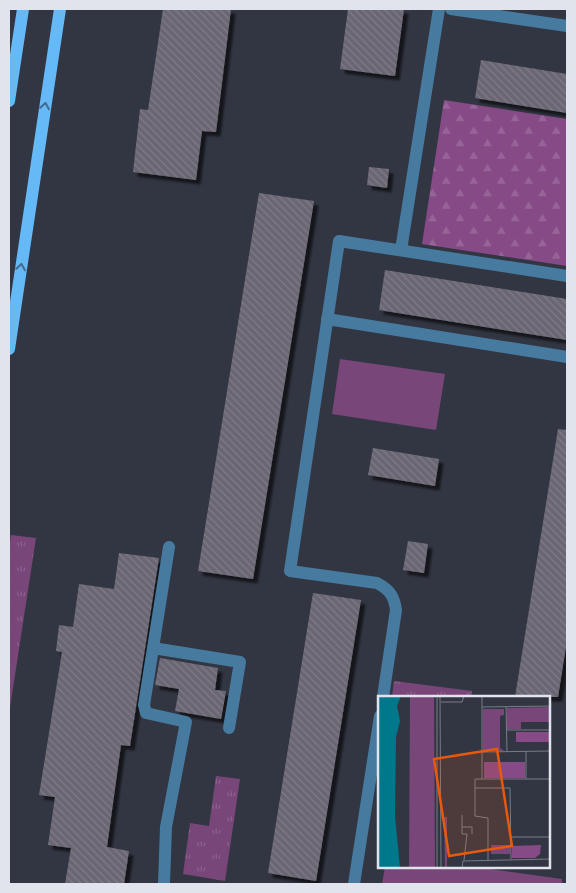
<svg xmlns="http://www.w3.org/2000/svg" width="576" height="893" viewBox="0 0 576 893" font-family="Arial,sans-serif">
	<style>
		.grass { fill: url(#grass-tufts) }
		.forest { fill: url(#forest-firs) }
		.pitch { fill: #784679 }
		.building { fill: url(#building-back-hatch); filter: url(#shadow) }
		.lines { fill: none; stroke-linecap: round; stroke-linejoin: round }
		.minor { stroke: #477a9f; stroke-width: 12 }
		.major { stroke: #65b9f6; stroke-width: 12 }
		.oneway { stroke: #436b8d }
		.inset-road { fill: none; stroke: #787c86; stroke-width: 1 }
		.view { fill: #e8590c; fill-opacity: 0.15; stroke: #e8590c; stroke-width: 2.5 }
		.inset-edge { fill: none; stroke: #e1e4ec; stroke-width: 2.5 }
	</style>
	<defs>
		<pattern id="grass-tufts" width="24" height="20" patternUnits="userSpaceOnUse" patternTransform="scale(1.25)"><rect width="24" height="20" fill="#784679"/><path d="M3 7l-1-3M5 7V3M7 7l1-3M15 17l-1-3M17 17v-4M19 17l1-3" fill="none" stroke="#8b618c"/></pattern>
		<pattern id="forest-firs" width="22" height="20" patternUnits="userSpaceOnUse" patternTransform="scale(1.25)"><rect width="22" height="20" fill="#864a87"/><path d="M5 1l3.5 6h-7zM16 11l3.5 6h-7z" fill="#976498"/></pattern>
		<pattern id="building-back-hatch" width="6" height="6" patternUnits="userSpaceOnUse" patternTransform="scale(1.25)"><rect width="6" height="6" fill="#6a6673"/><path d="M-1 5l2 2M0 0l6 6M5-1l2 2" fill="none" stroke="#7f7c87"/></pattern>
		<filter id="shadow"><feDropShadow dx="4.5" dy="4.5" stdDeviation="1" flood-color="#0009"/></filter>
	</defs>
	<rect width="100%" height="100%" fill="#323642"/>
	<g class="grass">
		<polygon points="11,535 36,538 9,714 9,549"/>
		<polygon points="394,681 472,691 471,697 392,697"/>
		<polygon points="216,776 240,779 225,881 183,874 190,823 209,826"/>
	</g>
	<polygon class="forest" points="444,100 567,119 567,266 422,244"/>
	<g class="pitch">
		<polygon points="340,359 445,374 436,430 332,414"/>
		<polygon points="385,867 477,867 562,879 562,884 382,884"/>
	</g>
	<g class="building">
		<polygon points="163,9 231,9 216,132 202,131 196,180 133,172 140,109 148,110"/>
		<polygon points="348,9 404,9 395,76 340,69"/>
		<polygon points="481,60 567,74 567,113 475,98"/>
		<polygon points="369,167 389,169 387,188 367,185"/>
		<polygon points="259,193 314,201 253,579 198,571"/>
		<polygon points="385,270 567,299 567,340 379,310"/>
		<polygon points="558,429 567,430 567,640 558,697 515,697"/>
		<polygon points="373,448 439,459 435,486 368,475"/>
		<polygon points="408,541 428,544 424,573 403,570"/>
		<polygon points="119,553 159,558 130,746 121,745 107,847 129,851 124,884 65,884 71,848 48,845 55,797 39,795 62,652 56,651 59,625 73,627 79,584 114,589"/>
		<polygon points="313,593 361,600 316,881 268,873"/>
		<polygon points="160,658 218,668 215,690 226,691 221,719 175,711 179,689 155,685"/>
	</g>
	<g class="lines">
		<g class="minor">
			<polyline points="451,9 567,26"/>
			<polyline points="401,250 439,9"/>
			<polyline points="327,319 567,357"/>
			<polyline points="169,547 153,648 240,662 229,728"/>
			<polyline points="153,648 144,705 146,713 186,722 166,827 164,884"/>
			<path d="M383 697 396 610C394 596 390 590 377 583L290 571 339 241 567 276"/>
			<polyline points="354,884 380,716"/>
		</g>
		<g class="major">
			<polyline points="9,101 23,9"/>
			<polyline points="9,349 60,9"/>
		</g>
	</g>
	<defs><path id="oneway-chevron" d="M-2-3.5L2.5 0L-2 3.5" fill="none" stroke-width="1.6" stroke-linecap="round" stroke-linejoin="round" transform="scale(1.25)"/></defs>
	<g class="oneway">
		<use href="#oneway-chevron" transform="translate(45 106) rotate(-81)"/>
		<use href="#oneway-chevron" transform="translate(21 267) rotate(-81)"/>
	</g>
	<g transform="translate(378 696)">
		<rect width="172" height="172" fill="#323642"/>
		<path d="M32 0H56L57 172H31ZM172 11V26H143V33H129V12ZM105 13H126V19L122 20V52L126 55H105ZM66 121H69V172H67Z" fill="#784679"/>
		<path d="M138 36H172V46H138ZM106 66H147V82H106ZM163 149 162 158 157 162H134V150Z" fill="#864a87"/>
		<path d="M113 149H132V158H113Z" fill="#784679"/>
		<path d="M0 0H23L19 10 22 25 18 41 17 120 22 172H0Z" fill="#00788c"/>
		<path class="inset-road" d="M59 0V172M62 0 63 172M104 0V83M63 6H84L86 0M104 11 173 10M128 11 129 56M128 34H173M104 56 173 55M148 56V83M97 92H132L133 163M84 119V131H94V138M84 131V138H89L86 164M133 141H173M110 164V122L97 120V83H173M84 172 85 165 173 163"/>
		<path class="view" d="M119 53 134 150 71 160 56 63Z"/>
		<rect width="172" height="172" class="inset-edge"/>
	</g>
	<rect width="576" height="893" fill="none" stroke="#e1e4ec" stroke-width="20"/>
</svg>
